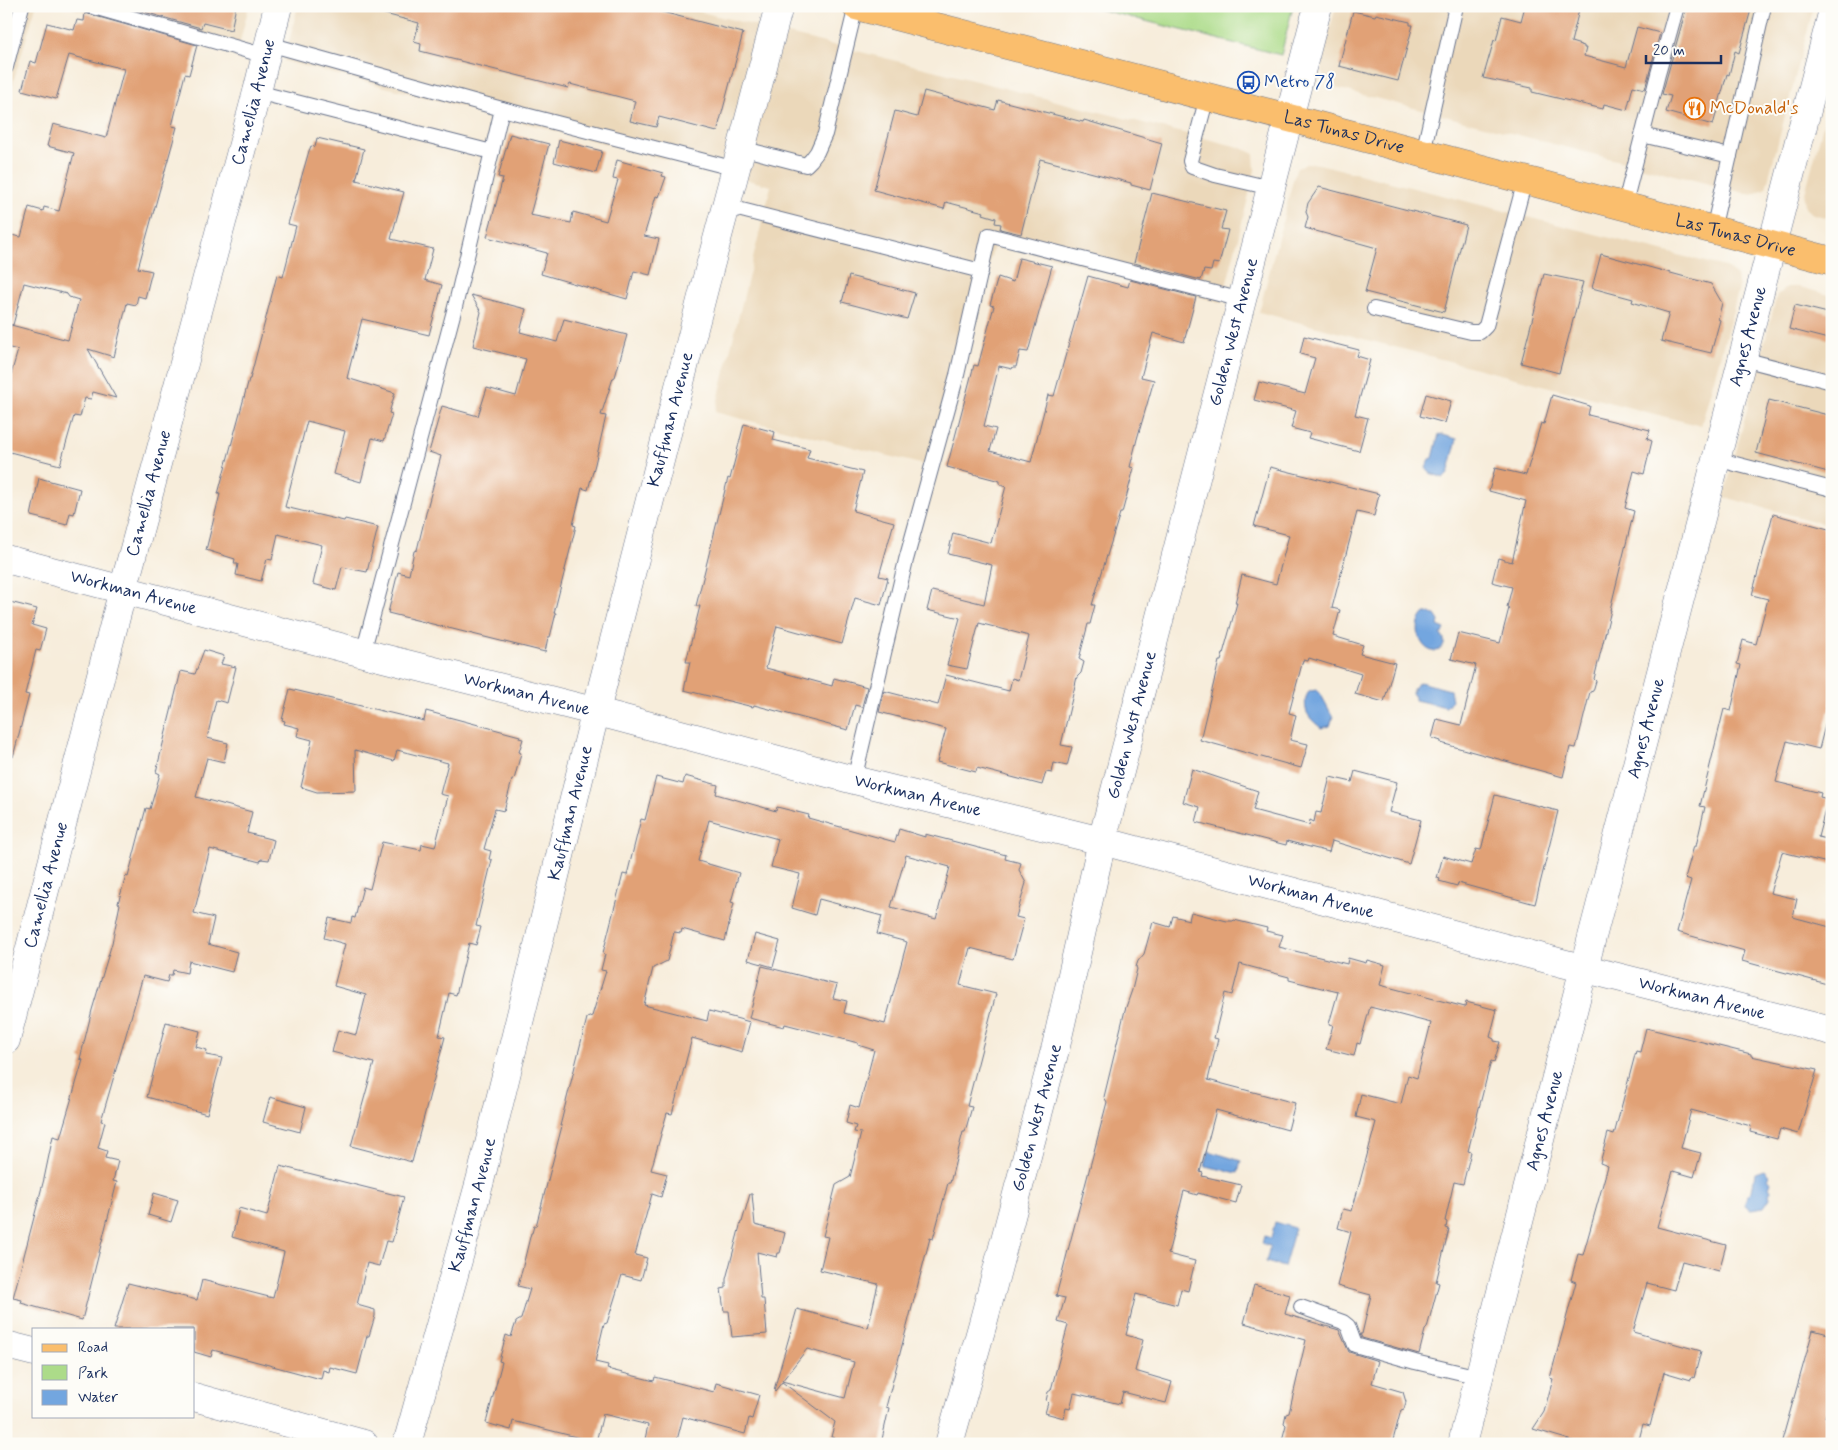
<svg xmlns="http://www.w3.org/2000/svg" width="1838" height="1450" viewBox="0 0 1838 1450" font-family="Mynerve,sans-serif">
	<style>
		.built { fill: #ebd8ba }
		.green { fill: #acdb89; stroke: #648574 }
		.water { fill: #73a6df; stroke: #476a9e }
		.building { fill: #e1a176; fill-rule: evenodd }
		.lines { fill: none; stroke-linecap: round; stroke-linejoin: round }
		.service-casing { stroke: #68728a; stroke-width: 16 }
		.minor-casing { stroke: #68728a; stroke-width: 29 }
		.tertiary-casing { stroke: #68728a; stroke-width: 29 }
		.primary-casing { stroke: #68728a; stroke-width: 29 }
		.service { stroke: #fff; stroke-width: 14 }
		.minor { stroke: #fff; stroke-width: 28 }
		.tertiary { stroke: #fff; stroke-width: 28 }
		.primary { stroke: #fabe6d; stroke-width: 28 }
		.labels { text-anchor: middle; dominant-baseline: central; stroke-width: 4; stroke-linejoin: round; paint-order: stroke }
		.transit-label { font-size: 18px; fill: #164399; stroke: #fdfcf7; text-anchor: start }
		.street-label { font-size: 18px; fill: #1b2f5e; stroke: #fdfcf7 }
		.food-label { font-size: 18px; fill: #c56008; stroke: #fdfcf7; text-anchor: start }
	</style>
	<rect width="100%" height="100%" fill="#fdfcf7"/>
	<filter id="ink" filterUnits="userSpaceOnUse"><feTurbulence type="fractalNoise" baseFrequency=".02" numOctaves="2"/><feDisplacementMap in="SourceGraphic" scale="10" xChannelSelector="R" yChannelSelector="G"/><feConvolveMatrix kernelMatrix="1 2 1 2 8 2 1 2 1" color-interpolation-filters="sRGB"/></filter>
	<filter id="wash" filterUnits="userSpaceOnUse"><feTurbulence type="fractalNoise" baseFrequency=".0096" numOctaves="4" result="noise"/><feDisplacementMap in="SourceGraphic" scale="20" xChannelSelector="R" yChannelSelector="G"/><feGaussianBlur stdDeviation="1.12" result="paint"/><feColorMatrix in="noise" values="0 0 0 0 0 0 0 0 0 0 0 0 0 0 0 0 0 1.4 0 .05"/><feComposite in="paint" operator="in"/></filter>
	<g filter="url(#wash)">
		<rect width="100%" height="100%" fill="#f7eddb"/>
		<g class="built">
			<polygon points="6,6 36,6 6,105"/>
			<polygon points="65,6 249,6 237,53"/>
			<polygon points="298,6 677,6 1239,147 1254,154 1255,170 1222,303 995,241 936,468 715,412 771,186 284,61"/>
			<polygon points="1336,6 1814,6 1766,188 1752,195 1336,88 1324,79 1321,62"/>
			<polygon points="1832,91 1832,219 1813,214 1805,208 1804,197"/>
			<polygon points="1306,163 1319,164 1725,267 1737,276 1739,288 1701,426 1259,312 1296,169"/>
			<polygon points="1787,287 1800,287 1832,296 1832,526 1724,497 1777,295"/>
		</g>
		<polygon class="green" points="1086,6 1293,6 1281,55"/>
		<g class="water">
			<polygon points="1439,434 1457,439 1448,474 1444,478 1430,473 1426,468 1430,459 1433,458"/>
			<path d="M1425 613 1435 615 1439 621 1438 626 1445 629 1443 633 1440 634 1444 639V645C1431 665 1406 632 1425 613Z"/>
			<polygon points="1420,682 1450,690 1452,700 1446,707 1415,700 1415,697 1412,693 1414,687"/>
			<path d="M1310 691 1317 690 1320 693 1333 717 1330 726 1321 728C1317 724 1312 721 1309 716 1304 710 1304 695 1310 691Z"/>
			<polygon points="1209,1151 1241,1161 1238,1173 1205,1166"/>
			<polygon points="1764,1170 1770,1176 1768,1178 1771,1182 1769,1187 1771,1191 1769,1194 1770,1198 1764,1207 1751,1209 1745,1205 1745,1202 1748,1195 1752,1191 1755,1173"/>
			<polygon points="1275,1222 1295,1228 1284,1267 1266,1262 1270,1246 1262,1244 1264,1236 1271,1238"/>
		</g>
		<g id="blocks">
			<g class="building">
				<polygon points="123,6 236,6 231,30 203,23 201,28"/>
				<polygon points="381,6 639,6 743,33 717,132 659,117 656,127 630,121 635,101 570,84 568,88 420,51 421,44 414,42 419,23 381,13"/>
				<polygon points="1525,6 1580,6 1571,42 1584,46 1584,48 1586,48 1584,56 1626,67 1637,27 1660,33 1645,89 1633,86 1627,110 1604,104 1603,109 1532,92 1532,88 1483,78 1494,40 1496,41 1502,16 1521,21"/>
				<polygon points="1687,6 1752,6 1739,53 1735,51 1729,75 1727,74 1713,125 1666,112 1671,96 1662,94"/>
				<polygon points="1353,11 1375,16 1376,14 1410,22 1410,25 1413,25 1398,81 1339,66"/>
				<polygon points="85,13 197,45 189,75 185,74 172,126 177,127 138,268 152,271 145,298 138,296 136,305 127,303 114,357 88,349 116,398 93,392 91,399 85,398 80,417 74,416 60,465 6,451 6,392 18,350 6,347 6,342 11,325 68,340 79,300 69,297 67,294 24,283 13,325 6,324 6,234 21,237 29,207 43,211 44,207 59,211 74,153 47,146 53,124 106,138 124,69 69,55 56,99 22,90 30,61 36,63 47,23 74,30 77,20 84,21"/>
				<polygon points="924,91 995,110 998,100 1083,122 1084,120 1162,143 1150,190 1131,185 1131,183 1040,159 1021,234 1000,229 1001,224 995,223 996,218 983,214 984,212 946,202 944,209 874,190 895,111 917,117"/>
				<polygon points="510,134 549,144 530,215 571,223 573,212 606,221 618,180 613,179 617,160 663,173 662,176 666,177 659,197 656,196 644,236 659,239 650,275 634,271 627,299 541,274 547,253 487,237 503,178 498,177"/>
				<polygon points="317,138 364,149 356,180 404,192 391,239 433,249 425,280 442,285 429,335 362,319 347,378 395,393 389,413 392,414 384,441 372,438 361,482 334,474 345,431 307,421 285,507 344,521 345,519 378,527 367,572 342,567 336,590 313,584 322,545 278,534 272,560 267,559 261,581 236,575 238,564 234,564 235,559 206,550 220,494 218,494 249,379 250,379 256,356 277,275 283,277 296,226 288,224 309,151 311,146 315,147"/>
				<polygon points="559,140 602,151 596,173 554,162"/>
				<polygon points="1319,187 1466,225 1444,312 1365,292 1377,248 1305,228 1308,217 1306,212 1308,203"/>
				<polygon points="1152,193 1226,211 1221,229 1228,230 1219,264 1213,263 1211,271 1204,270 1201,280 1134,263"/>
				<polygon points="1601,254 1711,284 1722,303 1718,319 1720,320 1711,353 1661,341 1669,313 1632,302 1633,299 1592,288"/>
				<polygon points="1019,258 1052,266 1028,352 1020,351 1016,367 1013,367 1012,369 999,366 984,426 996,429 990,451 1031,462 1048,395 1054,396 1088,276 1128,287 1130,280 1196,297 1184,342 1153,333 1141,377 1154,380 1137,439 1130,467 1134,468 1122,513 1120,513 1092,605 1095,605 1090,624 1088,624 1079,659 1084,662 1081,673 1077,677 1061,745 1072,747 1067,766 1054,763 1052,773 1046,772 1042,785 977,768 976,772 937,762 946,729 879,712 884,691 938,705 946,675 1009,691 1012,678 1018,680 1029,636 979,623 967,669 947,665 960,618 927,610 932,591 984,604 992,565 948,554 953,533 991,543 1006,486 1000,484 1000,481 947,467 974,365 978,366 994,306 990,305 998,277 1013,282"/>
				<polygon points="1544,274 1583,282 1559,373 1521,363"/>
				<polygon points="849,276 915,293 907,319 842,302"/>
				<polygon points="471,295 526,309 520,332 557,342 564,319 627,335 615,377 613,378 601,415 606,416 595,464 588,490 582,488 573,525 576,526 554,613 556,613 550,637 548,637 545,652 388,613 398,572 409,575 414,551 417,550 428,505 441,456 429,452 442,406 478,416 487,388 516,396 526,359 473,346 481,312"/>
				<polygon points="1795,305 1832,314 1832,340 1789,329"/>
				<polygon points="1304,336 1359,350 1357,356 1370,360 1355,415 1368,418 1359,451 1308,438 1310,433 1291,428 1296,411 1254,400 1259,382 1305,394 1315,358 1300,354"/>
				<polygon points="1426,394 1451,401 1445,423 1420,416"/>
				<polygon points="1552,395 1590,406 1588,415 1650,430 1647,439 1652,441 1644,474 1634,471 1625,508 1634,511 1610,610 1611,610 1594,679 1596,681 1593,691 1590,692 1576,748 1570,747 1563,777 1441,743 1441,741 1432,738 1437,719 1461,725 1476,665 1451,659 1458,633 1500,643 1509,608 1507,607 1512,587 1492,582 1498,558 1512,562 1526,501 1489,491 1495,468 1526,475 1541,423 1544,424"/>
				<polygon points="1769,400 1832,416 1832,473 1756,453"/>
				<polygon points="744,424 775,432 773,440 810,449 807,458 863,472 853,511 894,522 879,576 888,578 881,605 855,598 842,644 777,626 766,668 832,686 834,678 867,687 862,707 855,705 848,730 754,705 753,707 684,690 690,662 686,662 700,606 696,606 728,478 730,479"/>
				<polygon points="1270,467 1379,494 1374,516 1357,512 1332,608 1340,610 1333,636 1363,645 1360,654 1395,663 1384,702 1355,694 1361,674 1309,658 1308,661 1303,660 1289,713 1296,715 1290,740 1308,744 1301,768 1200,740 1219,661 1221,661 1237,603 1235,603 1242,575 1276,584 1289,535 1254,526"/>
				<polygon points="39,478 80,489 74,514 70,513 67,525 31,516"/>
				<polygon points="1773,514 1832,530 1832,698 1819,749 1787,741 1776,782 1821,793 1820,797 1828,799 1818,837 1832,840 1832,864 1782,852 1770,893 1797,899 1793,917 1830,927 1829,933 1832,933 1832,969 1827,984 1742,961 1745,951 1677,932 1691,880 1685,878 1694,846 1696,846 1705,807 1700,806 1724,709 1731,711 1741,665 1737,664 1743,640 1756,644 1768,599 1752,595"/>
				<polygon points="6,601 37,609 32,625 46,629 40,651 36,650 25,694 29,695 13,757 6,756"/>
				<polygon points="204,650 224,656 221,664 236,667 227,703 216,700 207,738 228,743 224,762 207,758 196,797 252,812 247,833 274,840 269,860 261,859 260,862 210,849 194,913 214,918 208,944 237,952 232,972 189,961 187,973 173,970 172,975 169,975 167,982 143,976 101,1121 105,1122 98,1148 107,1151 105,1158 118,1161 113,1181 117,1182 82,1320 21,1303 22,1300 13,1298 44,1179 53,1136 60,1138 83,1060 80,1059 92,1010 112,943 120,904 118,903 126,876 128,877 146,808 150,809 160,774 156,772 181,671 195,674"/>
				<polygon points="290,689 424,721 426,711 520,736 519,738 523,739 519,752 521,753 514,780 512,780 504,811 495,809 484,849 491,851 489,859 492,860 476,926 481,927 476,945 469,943 456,995 449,993 439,1036 445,1037 412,1162 351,1146 374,1063 332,1052 338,1030 356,1035 366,995 334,986 345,944 324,938 329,918 351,923 352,917 355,918 363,887 370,889 382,842 421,850 422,844 435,847 448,796 440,794 448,763 397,750 394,761 355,750 356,791 317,792 301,787 312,740 297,736 299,728 284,724 285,721 282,720"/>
				<polygon points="1192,769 1258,791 1253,810 1309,825 1310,820 1314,822 1316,812 1321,813 1330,777 1352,782 1355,771 1397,782 1389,812 1421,820 1409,864 1332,841 1329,852 1287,841 1286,845 1196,822 1200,807 1183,802"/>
				<path d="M685 776 718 785 716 794 776 811 777 807 809 815 808 818 895 842 899 829 925 837V834L1006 855 1005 859 1021 863 1019 870 1026 883 1016 917 1024 919 1013 959 970 948 960 985 996 994 967 1106 972 1107 965 1132H963L950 1183H948L933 1239 930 1238 886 1407 889 1408 881 1444H833L835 1438 831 1437 835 1422 782 1382 775 1391 774 1390 797 1309 868 1328 878 1284 820 1270 828 1237 823 1236 836 1185 850 1177 861 1133 854 1132 856 1126 846 1123 850 1105 859 1108 874 1050 858 1045V1043L785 1024 784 1027 749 1018 762 966 837 985 833 998 847 1001 844 1013 885 1024 907 942 877 934 882 916 819 899 815 915 792 908 800 874 771 867 778 839 709 820 698 861 739 873 731 902 734 903 725 941 682 929 681 933 674 932 667 961 653 968 644 1005 707 1021 709 1011 750 1022 742 1052 692 1038 672 1114 667 1113 651 1170 667 1174 661 1197 652 1194 635 1255 647 1258 641 1280 622 1275 607 1323 604 1324 595 1362 608 1365 607 1369 654 1381 655 1377 714 1392 716 1383 759 1395 752 1419 749 1418 745 1434 683 1417 676 1444H644L648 1425 603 1414 596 1442 513 1421 511 1430 486 1423 502 1362 499 1361 506 1335 511 1337 516 1322 521 1319 530 1289 518 1286 531 1233H532L534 1226H536L562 1126H560L587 1018 592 1016 606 971 601 970 605 954 603 953 623 874 627 875 641 819 645 820 656 777 683 784ZM906 855 950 867 936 919 891 907ZM807 1349 854 1362 845 1398 782 1381Z"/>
				<polygon points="1495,795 1558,811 1535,904 1458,883 1457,886 1439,881 1440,879 1437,878 1443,856 1471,864 1476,849 1481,850"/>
				<polygon points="1191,912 1227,921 1233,921 1234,920 1267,928 1266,931 1283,935 1279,947 1347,964 1348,958 1366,963 1367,960 1385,965 1380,985 1465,1007 1466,1002 1497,1010 1490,1037 1494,1039 1494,1041 1500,1042 1494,1062 1491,1061 1468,1151 1471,1152 1463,1184 1454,1182 1445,1221 1447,1222 1446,1228 1449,1229 1436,1282 1439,1283 1427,1328 1425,1330 1419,1354 1362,1338 1360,1334 1362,1334 1371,1295 1337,1286 1351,1232 1338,1228 1343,1209 1352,1211 1376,1122 1356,1117 1361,1094 1401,1104 1408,1075 1417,1078 1431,1023 1370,1007 1360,1044 1357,1043 1354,1056 1326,1049 1333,1025 1329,1024 1338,992 1289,980 1289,977 1240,964 1232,995 1225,993 1214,1038 1218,1039 1208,1080 1295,1103 1288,1130 1216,1110 1200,1172 1203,1173 1202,1176 1241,1185 1236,1203 1198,1193 1197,1195 1184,1191 1168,1254 1195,1261 1188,1291 1181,1289 1177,1305 1136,1294 1126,1335 1143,1340 1135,1371 1172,1382 1166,1403 1123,1392 1120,1404 1074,1393 1070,1409 1066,1408 1064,1418 1045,1413 1048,1403 1046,1401 1048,1392 1051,1390 1068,1325 1058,1322 1065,1298 1056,1296 1107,1102 1104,1097 1125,1010 1132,990 1137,969 1136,967 1138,961 1144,954 1153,922 1170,927 1173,916 1189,920"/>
				<polygon points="755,934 780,941 773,967 748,960"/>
				<polygon points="166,1022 200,1031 196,1047 207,1050 206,1055 222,1058 207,1114 147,1097"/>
				<polygon points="1646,1028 1751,1054 1751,1056 1817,1070 1798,1134 1780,1129 1777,1139 1750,1132 1751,1126 1691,1110 1681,1148 1701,1153 1694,1177 1673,1171 1657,1227 1726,1245 1719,1271 1682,1261 1674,1290 1647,1283 1633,1332 1701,1351 1694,1378 1692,1377 1691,1380 1664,1372 1650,1426 1643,1424 1638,1444 1573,1444 1573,1441 1533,1429 1544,1412 1553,1379 1550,1378 1576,1282 1571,1280 1578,1254 1583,1255 1608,1166 1600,1163 1608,1133 1614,1135 1636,1051 1640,1052"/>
				<polygon points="270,1097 306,1107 300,1132 263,1122"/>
				<polygon points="280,1166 404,1197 392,1242 386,1241 379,1266 367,1263 357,1305 375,1310 375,1316 369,1336 367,1336 357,1374 330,1367 329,1372 323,1370 321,1379 213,1350 211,1357 194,1352 194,1329 114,1329 128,1283 197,1300 202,1280 273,1298 284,1252 232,1237 239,1208 267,1216"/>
				<polygon points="154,1193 178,1200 171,1222 148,1215"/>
				<polygon points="750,1194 752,1194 755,1225 785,1233 780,1253 778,1253 777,1257 757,1252 761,1299 764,1299 767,1334 732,1337 729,1311 724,1311 721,1289 726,1288 726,1279 741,1222 742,1222"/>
				<polygon points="1254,1285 1290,1295 1285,1314 1339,1330 1349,1352 1378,1361 1372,1383 1403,1392 1406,1402 1404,1409 1401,1410 1392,1444 1281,1444 1286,1425 1284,1423 1286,1414 1289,1413 1306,1340 1244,1323"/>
				<polygon points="1813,1330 1832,1335 1832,1395 1825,1417 1832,1418 1832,1444 1781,1444"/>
			</g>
		</g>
	</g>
	<g filter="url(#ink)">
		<use href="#blocks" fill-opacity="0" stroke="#68728a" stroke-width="1"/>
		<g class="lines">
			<defs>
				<g id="service">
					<polyline points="90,6 266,56"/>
					<polyline points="269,44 502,109 736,169"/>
					<polyline points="6,67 22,6"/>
					<polyline points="257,92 492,152"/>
					<polyline points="1207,97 1190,161 1192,167 1215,175 1271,188"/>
					<polyline points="1642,135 1730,156"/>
					<polyline points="741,148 806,165 811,160 817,152 825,134 856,6"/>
					<polyline points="1423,153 1456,6"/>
					<polyline points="726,206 981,271"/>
					<polyline points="1624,207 1658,74 1677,6"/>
					<polyline points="1713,230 1764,6"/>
					<polyline points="1374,309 1471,332 1480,332 1486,326 1525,180"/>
					<polyline points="1743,359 1832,382"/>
					<polyline points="1716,459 1832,489"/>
					<polyline points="363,653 455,307 502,109"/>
					<polyline points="854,780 906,560 957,375 989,235 1242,300"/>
					<polyline points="1301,1307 1343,1322 1348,1326 1355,1345 1415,1362 1479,1377"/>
				</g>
				<g id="minor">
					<path id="s1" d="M6 559 363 653 617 717 854 780 1102 841 1562 963 1832 1031"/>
					<path id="s2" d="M6 1040 123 590 257 92 278 6"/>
					<path id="s3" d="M407 1444 480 1181 590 734 705 285 779 6"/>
					<path id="s4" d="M1462 1444 1584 968 1832 14"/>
				</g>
				<g id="tertiary">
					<polyline points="6,1345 34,1352"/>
					<polyline points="194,1397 364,1444"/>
					<path id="s5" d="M949 1444 983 1323 1056 1046 1102 841 1318 6"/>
				</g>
				<g id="primary">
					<path id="s6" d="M856 6 1289 118 1832 261"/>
				</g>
			</defs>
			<use href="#service" class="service-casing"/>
			<use href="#minor" class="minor-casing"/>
			<use href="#tertiary" class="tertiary-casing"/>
			<use href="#primary" class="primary-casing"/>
			<use href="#service" class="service"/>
			<use href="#minor" class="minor"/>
			<use href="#tertiary" class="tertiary"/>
			<use href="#primary" class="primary"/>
		</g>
	</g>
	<defs>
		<symbol id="bus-ring" viewBox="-11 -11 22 22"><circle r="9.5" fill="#fdfcf7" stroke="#1a4fb4" stroke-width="1.5"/><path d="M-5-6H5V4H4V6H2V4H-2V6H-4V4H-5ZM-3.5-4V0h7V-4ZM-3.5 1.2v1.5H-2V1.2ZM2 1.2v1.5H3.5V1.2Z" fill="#1a4fb4"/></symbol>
		<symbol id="restaurant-ring" viewBox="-11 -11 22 22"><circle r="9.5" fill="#fdfcf7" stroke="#e8710a" stroke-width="1.5"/><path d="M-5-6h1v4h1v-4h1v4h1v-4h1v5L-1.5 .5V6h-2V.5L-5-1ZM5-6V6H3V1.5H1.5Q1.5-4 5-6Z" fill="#e8710a"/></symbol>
	</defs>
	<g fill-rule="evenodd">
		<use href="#bus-ring" x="1236" y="70" width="25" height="25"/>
		<use href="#restaurant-ring" x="1682" y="96" width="25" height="25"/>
	</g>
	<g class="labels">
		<g class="transit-label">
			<text x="1264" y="82">Metro 78</text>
		</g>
		<g class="street-label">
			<text stroke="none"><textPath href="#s2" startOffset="970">Camellia Avenue</textPath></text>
			<text stroke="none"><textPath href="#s6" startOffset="504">Las Tunas Drive</textPath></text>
			<text stroke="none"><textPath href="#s6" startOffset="909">Las Tunas Drive</textPath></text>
			<text stroke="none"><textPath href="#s5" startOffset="1148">Golden West Avenue</textPath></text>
			<text stroke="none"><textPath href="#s4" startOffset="1144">Agnes Avenue</textPath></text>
			<text stroke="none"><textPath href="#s3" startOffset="1058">Kauffman Avenue</textPath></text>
			<text stroke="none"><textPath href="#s2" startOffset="565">Camellia Avenue</textPath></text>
			<text stroke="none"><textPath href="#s1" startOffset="132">Workman Avenue</textPath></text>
			<text stroke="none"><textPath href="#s1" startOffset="538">Workman Avenue</textPath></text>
			<text stroke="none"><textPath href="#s5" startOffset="742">Golden West Avenue</textPath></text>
			<text stroke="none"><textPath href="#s4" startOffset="739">Agnes Avenue</textPath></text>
			<text stroke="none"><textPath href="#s1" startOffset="942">Workman Avenue</textPath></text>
			<text stroke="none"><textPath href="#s3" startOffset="652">Kauffman Avenue</textPath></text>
			<text stroke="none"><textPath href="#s2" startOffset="160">Camellia Avenue</textPath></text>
			<text stroke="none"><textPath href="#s1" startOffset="1348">Workman Avenue</textPath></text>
			<text stroke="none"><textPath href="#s1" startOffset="1752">Workman Avenue</textPath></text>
			<text stroke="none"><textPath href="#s5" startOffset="338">Golden West Avenue</textPath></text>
			<text stroke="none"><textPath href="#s4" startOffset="334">Agnes Avenue</textPath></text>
			<text stroke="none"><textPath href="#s3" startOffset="248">Kauffman Avenue</textPath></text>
		</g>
		<g class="food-label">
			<text x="1710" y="108">McDonald's</text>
		</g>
	</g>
	<rect width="1838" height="1450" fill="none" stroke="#fdfcf7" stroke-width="25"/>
	<rect x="32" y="1328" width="162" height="90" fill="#fdfcf7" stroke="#a3aaba"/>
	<rect x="42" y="1344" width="25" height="8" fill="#fabe6d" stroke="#a3aaba"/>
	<text x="78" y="1352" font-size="15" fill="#1b2f5e">Road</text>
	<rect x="42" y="1365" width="25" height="15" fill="#acdb89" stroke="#a3aaba"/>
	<text x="78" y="1378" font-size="15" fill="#1b2f5e">Park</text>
	<rect x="42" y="1390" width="25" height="15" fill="#73a6df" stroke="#a3aaba"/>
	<text x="78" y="1402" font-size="15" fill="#1b2f5e">Water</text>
	<path d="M1646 55v8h75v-8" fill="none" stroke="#1b2f5e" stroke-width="2.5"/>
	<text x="1653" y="55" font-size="15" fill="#1b2f5e" stroke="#fdfcf7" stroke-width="4" paint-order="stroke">20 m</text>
</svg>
